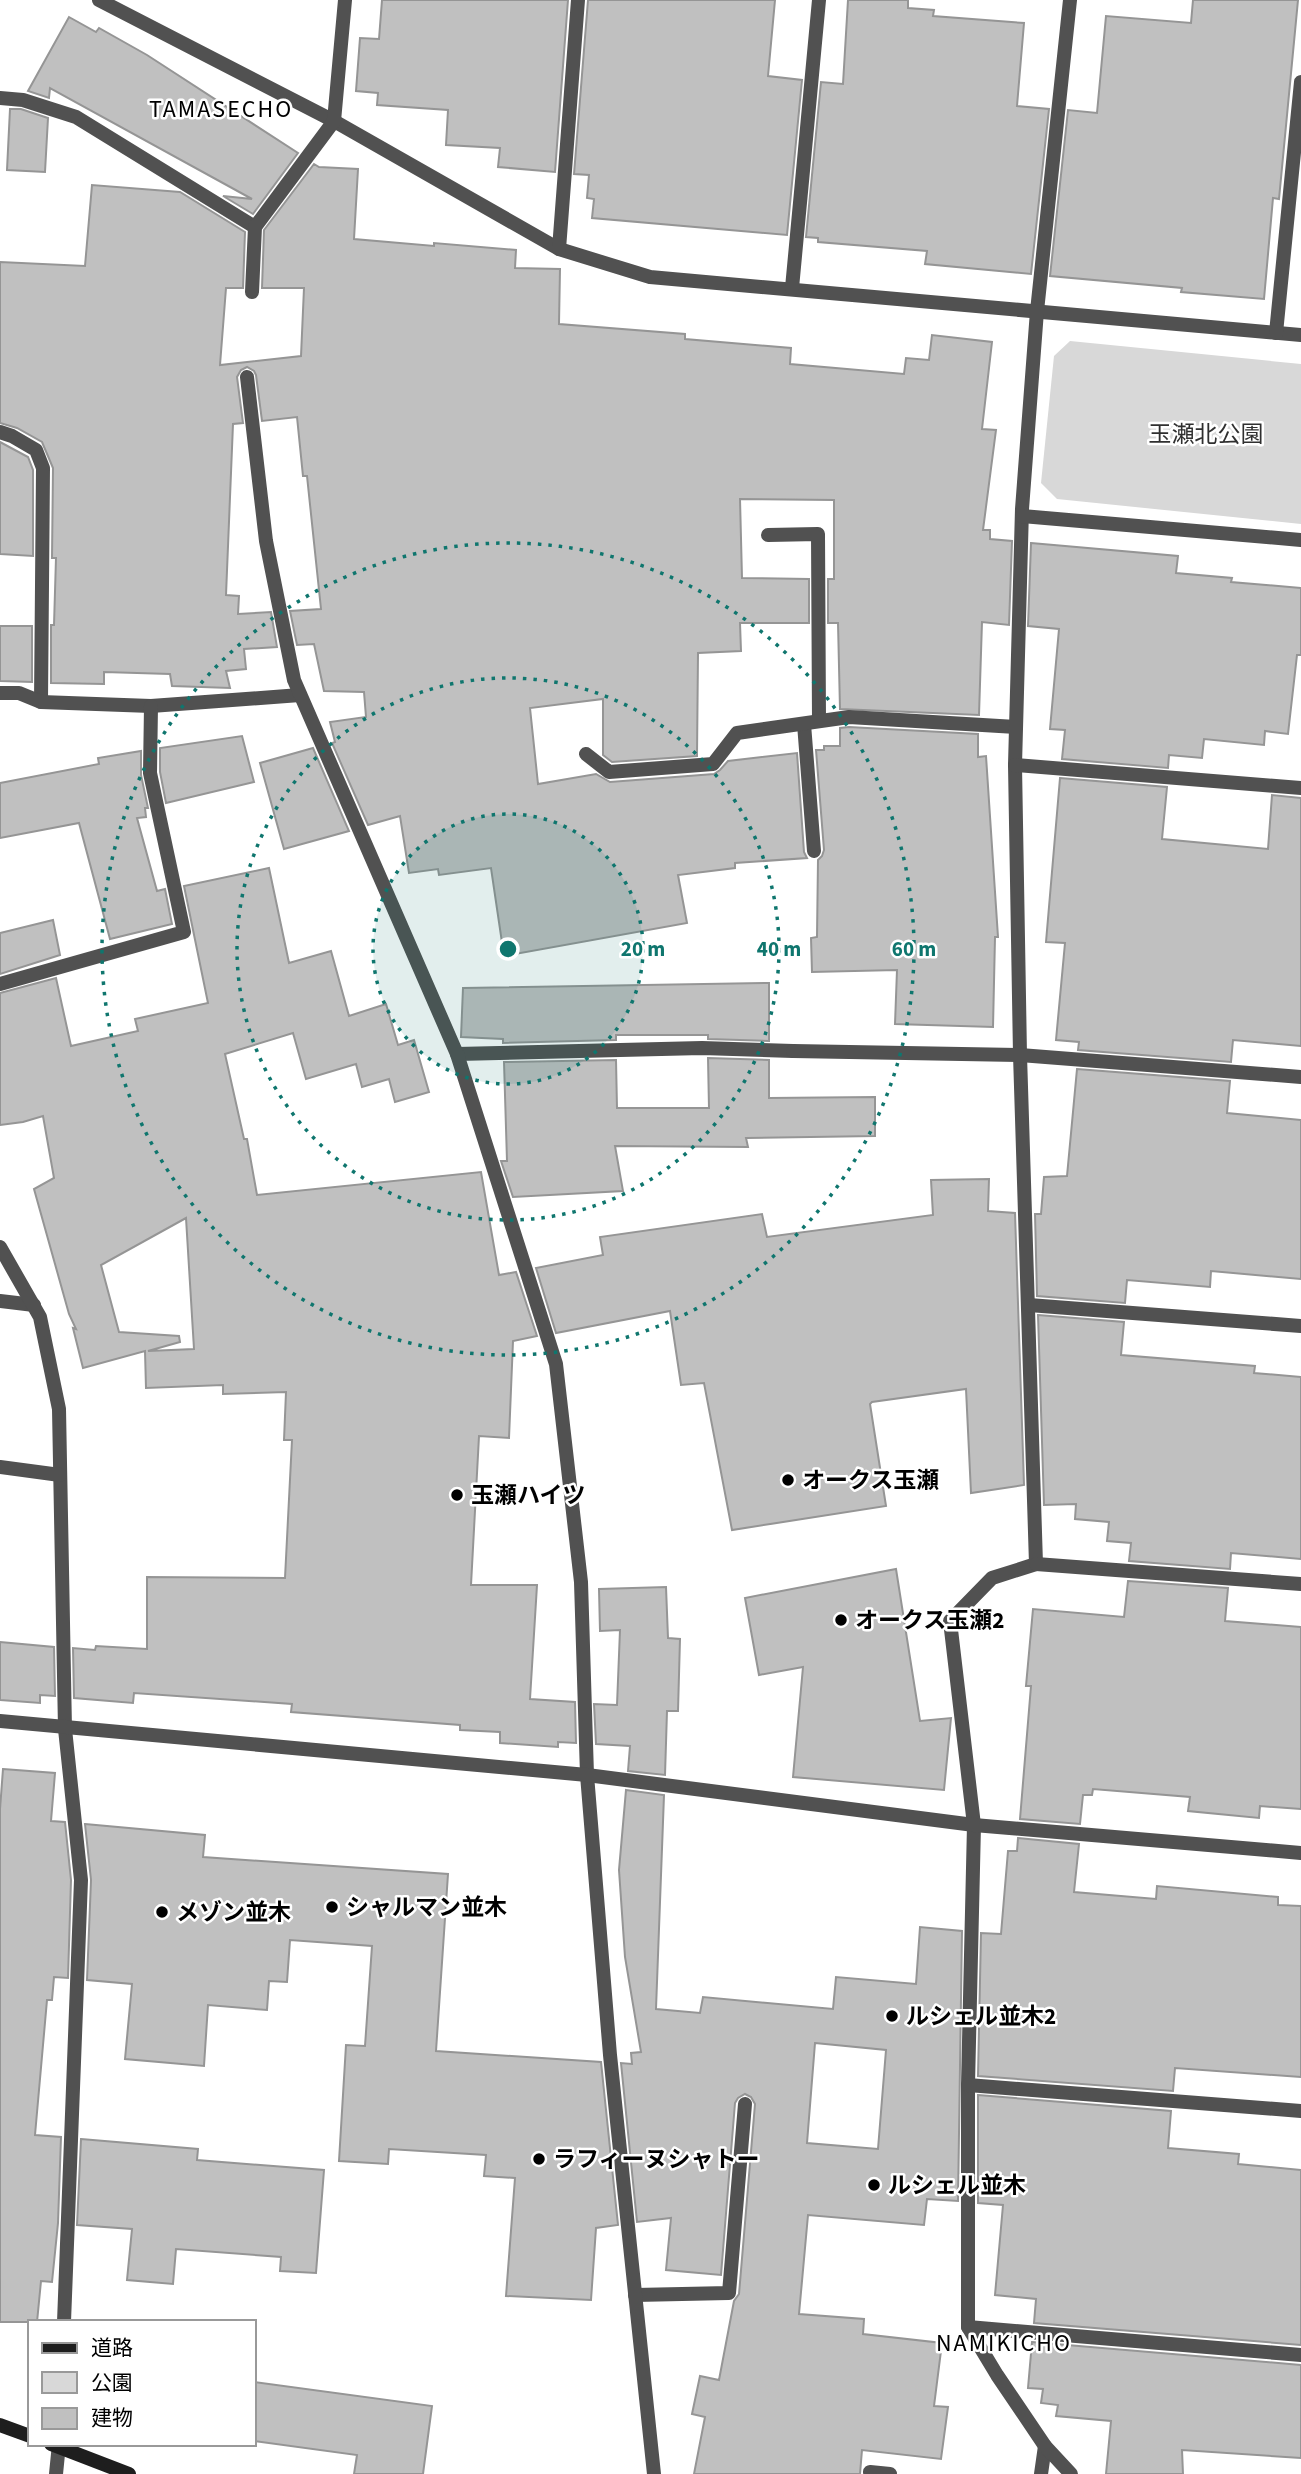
<svg xmlns="http://www.w3.org/2000/svg" width="1301" height="2474" viewBox="0 0 1301 2474" font-family="'Source Sans 3','Noto Sans JP',sans-serif">
	<style>
		.park { fill: #d8d8d8 }
		.building { fill: #c0c0c0; stroke: #959595; stroke-width: 2; fill-rule: evenodd }
		.lines { fill: none; stroke-linecap: round; stroke-linejoin: round }
		.service { stroke: #515151; stroke-width: 14 }
		.minor { stroke: #515151; stroke-width: 14 }
		.secondary { stroke: #1e1e1e; stroke-width: 14 }
		.ring { fill: none; stroke: #0f766e; stroke-width: 3.5; stroke-dasharray: 3.5 7 }
		.poi-dot { fill: #000; stroke: #fff; stroke-width: 2.5 }
		.labels { text-anchor: middle; dominant-baseline: central; stroke-width: 5; stroke-linejoin: round; paint-order: stroke }
		.park-label { font-size: 23px; fill: #2f2f2f; stroke: #fff }
		.poi-label { font-size: 23px; font-weight: bold; fill: #000; stroke: #fff; text-anchor: start }
		.neighbourhood-label { font-size: 24px; letter-spacing: 2px; fill: #000; stroke: #fff }
		.centre { fill: #0f766e; stroke: #fff; stroke-width: 3.5 }
		.ring-label { font-size: 21px; text-anchor: middle; font-weight: bold; fill: #0f766e; stroke: #fff; stroke-width: 5; stroke-linejoin: round; paint-order: stroke }
	</style>
	<rect width="100%" height="100%" fill="#fff"/>
	<polygon class="park" points="1070,341 1301,364 1301,524 1057,499 1041,483 1054,356"/>
	<g class="building">
		<polygon points="382,0 568,0 555,172 498,167 500,148 446,145 448,110 377,105 378,93 356,91 360,38 379,39"/>
		<polygon points="588,0 775,0 768,76 802,80 787,235 592,218 594,199 587,198 589,175 574,174"/>
		<polygon points="848,0 908,0 908,8 934,10 933,16 1024,23 1017,106 1049,109 1031,274 925,264 927,251 818,242 818,238 806,237 821,82 843,84"/>
		<polygon points="1193,0 1298,0 1279,199 1273,198 1264,299 1181,292 1182,288 1050,276 1068,110 1097,113 1106,16 1191,23"/>
		<polygon points="69,17 96,32 99,28 147,55 298,153 253,214 223,196 252,199 50,88 49,98 28,91"/>
		<polygon points="10,109 21,109 48,118 45,172 7,170"/>
		<polygon points="314,164 319,167 358,169 354,239 434,246 434,243 516,250 515,268 560,269 559,324 685,334 685,339 791,348 790,364 904,374 906,358 929,360 932,335 992,342 982,429 996,430 983,530 990,530 990,539 1012,541 1009,625 982,622 979,715 840,709 838,623 828,623 828,579 834,579 834,500 740,499 742,578 809,579 809,623 740,623 741,651 698,653 697,756 612,762 603,755 603,699 530,708 538,784 596,774 610,782 714,774 720,770 728,761 797,753 804,852 807,858 735,863 735,868 678,875 687,923 504,956 491,868 439,875 438,869 409,873 400,816 368,825 332,743 335,742 330,722 366,717 364,692 324,691 314,644 297,645 290,611 321,609 307,476 303,476 297,417 262,421 256,375 254,371 247,367 241,370 237,377 243,423 233,424 226,595 239,596 238,614 271,612 277,647 244,649 246,669 226,671 230,688 172,686 170,674 104,672 104,684 51,683 51,625 54,625 56,558 52,558 53,468 42,442 17,428 0,423 0,262 85,266 92,185 180,192 245,232 243,288 226,288 220,365 301,356 304,288 262,288 264,230"/>
		<polygon points="0,442 28,457 33,470 33,556 0,554"/>
		<polygon points="1031,543 1178,556 1176,573 1232,578 1231,582 1301,588 1301,655 1297,655 1288,734 1265,731 1264,745 1204,739 1202,758 1169,755 1168,768 1062,759 1065,730 1050,729 1059,629 1028,626"/>
		<polygon points="0,626 32,626 32,682 0,681"/>
		<polygon points="849,727 978,734 978,757 986,756 998,937 995,937 993,1027 895,1024 897,970 812,972 811,938 817,937 818,860 822,856 824,850 816,750 824,750 824,746 840,746 840,728"/>
		<polygon points="242,736 254,782 166,803 160,772 160,748"/>
		<polygon points="313,748 349,831 284,849 260,763"/>
		<polygon points="141,751 141,775 148,808 145,808 146,817 137,818 157,891 165,889 172,924 110,939 79,823 0,838 0,783 99,764 98,758"/>
		<polygon points="1060,778 1167,787 1162,839 1268,849 1272,795 1301,798 1301,1046 1233,1040 1231,1062 1078,1050 1079,1042 1056,1040 1065,943 1046,942"/>
		<path d="M269 868 289 963 331 951 349 1016 386 1004 398 1045 414 1040 429 1092 395 1102 389 1079 362 1087 356 1064 306 1079 293 1033 225 1054 244 1139H247L257 1195 481 1172 499 1275 516 1272 537 1336 513 1341 509 1438 479 1436 471 1585H537L530 1699 575 1702 576 1743 558 1742V1747L500 1743V1732L460 1730V1725L291 1712 292 1704 134 1693 133 1703 74 1698 73 1648 95 1650 96 1646 147 1649V1577L285 1578 292 1440H284L286 1392 223 1394V1385L146 1388 145 1351 83 1368 73 1328 76 1329 69 1314 34 1189 54 1178 43 1116 23 1122 0 1125V993L56 978 71 1046 138 1031 135 1019 208 1003 184 886ZM186 1218 194 1349 148 1351 180 1342 179 1336 119 1332 101 1265Z"/>
		<polygon points="53,920 60,955 0,974 0,933"/>
		<polygon points="769,983 769,1041 708,1039 708,1035 616,1035 616,1040 503,1043 503,1039 461,1037 463,988"/>
		<polygon points="708,1058 769,1060 769,1098 875,1097 875,1136 746,1138 748,1147 615,1146 623,1191 513,1197 501,1161 507,1161 504,1062 616,1060 617,1108 709,1108"/>
		<polygon points="1077,1069 1230,1081 1227,1113 1301,1120 1301,1279 1211,1271 1210,1287 1127,1280 1125,1303 1037,1296 1035,1214 1041,1214 1044,1177 1067,1176"/>
		<polygon points="989,1179 988,1211 1015,1213 1024,1485 971,1493 966,1389 872,1402 870,1404 886,1506 732,1530 704,1383 681,1385 670,1311 556,1333 536,1268 603,1255 600,1237 762,1214 767,1237 933,1215 931,1180"/>
		<polygon points="1038,1315 1124,1322 1121,1355 1255,1366 1254,1373 1301,1377 1301,1559 1231,1553 1230,1569 1129,1561 1131,1543 1107,1541 1109,1522 1075,1519 1076,1504 1044,1505"/>
		<polygon points="896,1569 920,1721 951,1718 944,1790 793,1777 803,1667 759,1675 745,1598"/>
		<polygon points="1128,1581 1228,1588 1225,1621 1301,1627 1301,1809 1260,1806 1259,1818 1188,1811 1190,1797 1093,1789 1092,1795 1083,1795 1080,1824 1020,1819 1031,1686 1026,1686 1033,1609 1124,1617"/>
		<polygon points="666,1587 668,1638 680,1639 678,1711 667,1711 665,1775 628,1771 630,1746 596,1744 594,1704 617,1705 620,1630 600,1631 599,1589"/>
		<polygon points="0,1642 54,1647 55,1696 40,1695 40,1703 0,1700"/>
		<polygon points="3,1769 55,1773 51,1821 65,1822 71,1880 68,1978 54,1977 52,2000 47,2000 35,2135 61,2137 58,2223 52,2282 41,2281 37,2322 0,2322 0,1809"/>
		<path d="M626 1790 664 1795 656 2009 700 2013 703 1997 833 2009 836 1977 916 1984 920 1927 962 1931 958 2201 927 2199 924 2225 808 2215 799 2314 864 2319 863 2334 942 2343 934 2406 948 2407 941 2459 862 2450 860 2474H694L705 2417 692 2414 700 2376 719 2380 734 2301 739 2294 755 2104 751 2097 745 2094 738 2098 735 2103 721 2275 666 2270 671 2218 637 2222 621 2063 632 2064 631 2053 641 2052 625 1957 619 1870ZM815 2043 886 2050 878 2149 807 2143Z"/>
		<polygon points="85,1824 205,1835 203,1857 448,1874 436,2051 601,2062 618,2225 596,2228 591,2300 506,2296 515,2178 484,2176 486,2155 389,2149 388,2164 339,2161 346,2045 365,2046 372,1946 290,1940 287,1982 269,1981 267,2010 208,2005 204,2066 125,2059 132,1984 87,1980 91,1880"/>
		<polygon points="1018,1838 1079,1844 1074,1892 1156,1899 1157,1886 1278,1897 1278,1905 1301,1906 1301,2077 1175,2068 1173,2091 978,2076 981,1933 1001,1934 1008,1851 1017,1851"/>
		<polygon points="978,2095 1171,2111 1168,2148 1239,2154 1238,2164 1301,2170 1301,2345 1034,2323 1036,2299 995,2295 1003,2205 978,2203"/>
		<polygon points="81,2139 198,2149 197,2160 324,2170 316,2273 280,2271 281,2257 176,2249 173,2284 127,2280 132,2229 77,2225"/>
		<polygon points="1032,2342 1301,2365 1301,2458 1182,2450 1183,2474 1106,2474 1111,2421 1056,2416 1058,2405 1041,2403 1043,2389 1028,2388"/>
		<polygon points="254,2382 432,2406 423,2474 354,2474 357,2455 254,2441"/>
	</g>
	<g class="lines">
		<g class="service">
			<polyline points="0,432 12,436 36,450 43,468 41,702"/>
			<polyline points="768,535 818,534 819,721"/>
			<polyline points="0,693 19,693 41,702 151,706 300,695"/>
			<polyline points="804,724 814,851"/>
			<polyline points="586,754 609,772 713,764 737,733 849,717 1016,727"/>
			<polyline points="0,984 184,932 150,773 151,706"/>
			<polyline points="457,1054 702,1048 793,1051"/>
			<polyline points="0,1301 34,1305"/>
			<polyline points="635,2295 729,2293 745,2104"/>
			<polyline points="870,2472 890,2474"/>
			<polyline points="1041,2474 1045,2446"/>
		</g>
		<g class="minor">
			<polyline points="99,0 334,121 559,249 650,277 1301,335"/>
			<polyline points="1070,0 1037,311 1022,509 1015,765 1020,1055 1036,1564 992,1578 950,1621 974,1825 968,2085 968,2327 997,2375 1045,2446 1071,2474"/>
			<polyline points="0,98 23,100 76,117 255,227"/>
			<polyline points="559,249 578,0"/>
			<polyline points="792,288 819,0"/>
			<polyline points="252,292 255,227 334,121 345,0"/>
			<polyline points="1276,333 1301,82"/>
			<polyline points="247,377 266,541 294,680 457,1054 556,1364 581,1582 587,1775 610,2055 654,2474"/>
			<polyline points="1022,516 1301,540"/>
			<polyline points="1015,765 1301,788"/>
			<polyline points="793,1051 1020,1055 1301,1077"/>
			<polyline points="0,1247 40,1317 59,1409 65,1729 81,1880 64,2322"/>
			<polyline points="1029,1305 1301,1326"/>
			<polyline points="0,1467 60,1475"/>
			<polyline points="1036,1564 1301,1584"/>
			<polyline points="0,1721 587,1775 974,1825 1301,1853"/>
			<polyline points="968,2085 1301,2111"/>
			<polyline points="968,2327 1301,2355"/>
			<polyline points="56,2474 59,2444"/>
		</g>
		<g class="secondary">
			<polyline points="0,2425 30,2436"/>
			<polyline points="51,2444 129,2474"/>
		</g>
	</g>
	<circle cx="508" cy="949" r="135" fill="#0f766e" fill-opacity=".12"/>
	<g class="ring">
		<circle cx="508" cy="949" r="135"/>
		<circle cx="508" cy="949" r="271"/>
		<circle cx="508" cy="949" r="406"/>
	</g>
	<g class="poi-dot">
		<circle cx="788" cy="1480" r="7"/>
		<circle cx="457" cy="1495" r="7"/>
		<circle cx="841" cy="1620" r="7"/>
		<circle cx="332" cy="1907" r="7"/>
		<circle cx="162" cy="1912" r="7"/>
		<circle cx="892" cy="2016" r="7"/>
		<circle cx="539" cy="2159" r="7"/>
		<circle cx="874" cy="2185" r="7"/>
	</g>
	<g class="labels">
		<g class="park-label">
			<text x="1206" y="434">玉瀬北公園</text>
		</g>
		<g class="poi-label">
			<text x="802" y="1480">オークス玉瀬</text>
			<text x="471" y="1495">玉瀬ハイツ</text>
			<text x="855" y="1620">オークス玉瀬2</text>
			<text x="346" y="1907">シャルマン並木</text>
			<text x="176" y="1912">メゾン並木</text>
			<text x="906" y="2016">ルシェル並木2</text>
			<text x="553" y="2159">ラフィーヌシャトー</text>
			<text x="888" y="2185">ルシェル並木</text>
		</g>
		<g class="neighbourhood-label">
			<text x="221" y="109">TAMASECHO</text>
			<text x="1004" y="2343">NAMIKICHO</text>
		</g>
	</g>
	<circle cx="508" cy="949" r="10" class="centre"/>
	<g class="ring-label">
		<text x="643" y="956">20 m</text>
		<text x="779" y="956">40 m</text>
		<text x="914" y="956">60 m</text>
	</g>
	<rect x="28" y="2320" width="228" height="126" fill="#ffffff" stroke="#999999" stroke-width="2"/>
	<rect x="42" y="2343" width="35" height="10" fill="#1e1e1e" stroke="#999999" stroke-width="2"/>
	<text x="91" y="2355" font-size="21" fill="#000000">道路</text>
	<rect x="42" y="2372" width="35" height="21" fill="#d8d8d8" stroke="#999999" stroke-width="2"/>
	<text x="91" y="2390" font-size="21" fill="#000000">公園</text>
	<rect x="42" y="2408" width="35" height="21" fill="#c0c0c0" stroke="#999999" stroke-width="2"/>
	<text x="91" y="2425" font-size="21" fill="#000000">建物</text>
</svg>
